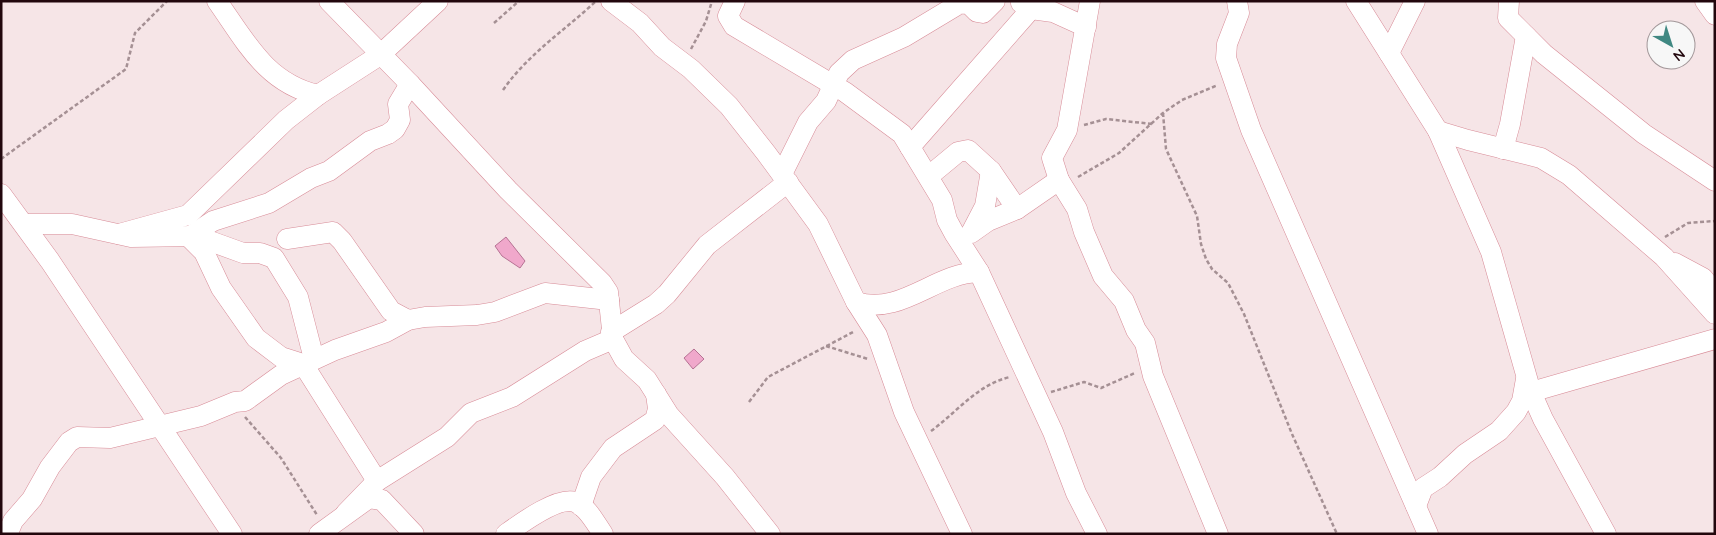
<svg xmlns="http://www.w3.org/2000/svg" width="1716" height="535" viewBox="0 0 1716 535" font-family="Quicksand,sans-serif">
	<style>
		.building { fill: #f0a8cb; stroke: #b67293 }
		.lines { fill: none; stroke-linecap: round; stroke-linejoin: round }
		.minor-casing { stroke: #d88b97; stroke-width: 21 }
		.path { stroke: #a59094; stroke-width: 2.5; stroke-dasharray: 4 2.5; stroke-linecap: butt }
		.minor { stroke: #fff; stroke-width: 20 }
	</style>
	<rect width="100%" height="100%" fill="#f6e5e7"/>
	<g class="building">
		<polygon points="506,237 525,261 520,268 502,256 495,246"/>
		<polygon points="694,349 704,359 693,369 684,358"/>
	</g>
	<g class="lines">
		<defs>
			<g id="minor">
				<path d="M217 1C246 42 266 83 318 95"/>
				<polyline points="329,1 410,84 508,190 602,283 608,292 613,339 624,359 647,380 669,415 725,477 770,534"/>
				<polyline points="611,1 640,23 662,47 691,69 729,106 766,153 818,224 856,302 877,335 904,412 962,534"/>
				<polyline points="735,1 728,16 734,26 845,92 902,134 942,200 947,220 954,233 979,272 1053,432 1076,493 1097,534"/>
				<polyline points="1090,1 1067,130 1052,158 1059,180 1077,209 1084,232 1103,276 1124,301 1136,330 1145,343 1153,376 1218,534"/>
				<polyline points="1237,1 1239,13 1227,44 1226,58 1251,130 1428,534"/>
				<polyline points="1356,1 1438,131 1491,252 1531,392 1543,419 1606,534"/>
				<polyline points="1509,1 1508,18 1544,54 1644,134 1715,181"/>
				<polyline points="1705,1 1715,15"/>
				<polyline points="1021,3 1031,9 1053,12 1086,27"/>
				<polyline points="1389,53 1415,1"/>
				<polyline points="1438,131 1468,140 1541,158 1569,175 1664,257 1715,314"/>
				<polyline points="910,147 1031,9"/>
				<polyline points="1503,149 1510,124 1526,36"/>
				<polyline points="782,174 808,122 826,101 839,73 853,60 904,37 959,4 968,3 977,12 983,13 995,1"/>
				<polyline points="929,176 958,152 968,150 991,171 1017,209"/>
				<polyline points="1,194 50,261 232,534"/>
				<polyline points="24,224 72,224 131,237 196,236 243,253 260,253 274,258 298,297 314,359"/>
				<polyline points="972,231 985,206 991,171"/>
				<polyline points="971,233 988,221 1017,209 1059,180"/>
				<polyline points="119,234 188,215 286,120 318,95 380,55 438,1"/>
				<polyline points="287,239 333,232 342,241 391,311 408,320"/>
				<polyline points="1675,263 1703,278 1715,293"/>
				<path d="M856 302C901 316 935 273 979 272"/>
				<polyline points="611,332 656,304 667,294 707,245 788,182"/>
				<polyline points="1531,392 1715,339"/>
				<polyline points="377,481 303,364 281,357 256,338 221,288 204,252 189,237 213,221 269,203 311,178 329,171 370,141 388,134 395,129 400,120 398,104 410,84"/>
				<polyline points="581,506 591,477 613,448 655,420 658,409 656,394"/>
				<polyline points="1416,506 1423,488 1440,477 1465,454 1499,431 1516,412 1522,401 1526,379"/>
				<polyline points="346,513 377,481 447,437 471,413 512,397 585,351 613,339"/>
				<polyline points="8,533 13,521 32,499 50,467 69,442 77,437 110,438 201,416 235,402 245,401 281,375 335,350 386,332 408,320 425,317 477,315 495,312 545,293 609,300"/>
				<polyline points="319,534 369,498 382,500 414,534"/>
				<path d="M506 534C520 524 558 496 575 502 587 506 596 524 603 534"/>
			</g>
		</defs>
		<use href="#minor" class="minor-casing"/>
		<g class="path">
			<polyline points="494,23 519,1"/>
			<polyline points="691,49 706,21 712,1"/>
			<path d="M503 90C528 54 564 31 595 2"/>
			<polyline points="1163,113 1166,149 1197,216 1201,244 1206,259 1212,269 1228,283 1244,314 1292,434 1337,534"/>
			<polyline points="1084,125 1106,119 1152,124"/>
			<polyline points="1,159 126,69 135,33 167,1"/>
			<polyline points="1078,177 1119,153 1163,113 1182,100 1218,85"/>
			<polyline points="1665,237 1688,223 1715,221"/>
			<polyline points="826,346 868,359"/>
			<polyline points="1051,392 1084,382 1101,388 1135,373"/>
			<polyline points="749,402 768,377 855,331"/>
			<polyline points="245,417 281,458 317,515"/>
			<path d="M931 431C956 413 978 384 1010 377"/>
		</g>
		<use href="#minor" class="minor"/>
	</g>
	<rect width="1716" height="535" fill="none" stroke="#22070d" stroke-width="5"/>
	<g transform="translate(1671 45) rotate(141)"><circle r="24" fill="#f7f7f7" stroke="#a29799"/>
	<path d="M0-4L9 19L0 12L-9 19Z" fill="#408882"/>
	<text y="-8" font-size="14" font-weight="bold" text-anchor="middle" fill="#22070d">N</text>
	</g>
</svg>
